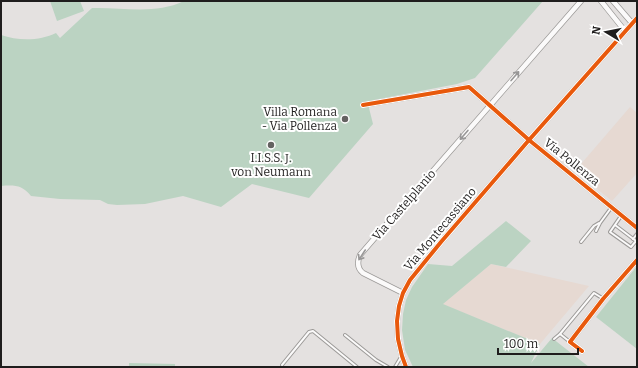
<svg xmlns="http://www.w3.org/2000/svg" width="638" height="368" viewBox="0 0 638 368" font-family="Bitter,serif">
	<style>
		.education { fill: #e6d9d2 }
		.green { fill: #bbd3c2 }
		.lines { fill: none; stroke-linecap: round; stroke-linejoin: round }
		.service-casing { stroke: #9c9a98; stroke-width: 4 }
		.minor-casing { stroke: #9c9a98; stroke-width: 6 }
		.service { stroke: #fbfafa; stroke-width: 2 }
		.minor { stroke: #fbfafa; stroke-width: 4.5 }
		.cycleway-casing { stroke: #fff; stroke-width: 6 }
		.cycleway { stroke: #e8590c; stroke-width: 4 }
		.oneway { stroke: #989797 }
		.poi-dot { fill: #646261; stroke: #fff; stroke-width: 1.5 }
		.labels { text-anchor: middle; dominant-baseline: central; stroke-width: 4; stroke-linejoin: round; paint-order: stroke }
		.poi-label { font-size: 12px; fill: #1f1d1d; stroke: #fff; text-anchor: end }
		.street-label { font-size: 12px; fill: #1f1d1d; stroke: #fff }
	</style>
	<rect width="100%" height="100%" fill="#e4e1e0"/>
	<g class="education">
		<polygon points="630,107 637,113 637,173 612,201 575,171"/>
		<polygon points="491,264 589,286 540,344 442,304"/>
	</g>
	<g class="green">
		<polygon points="50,1 80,1 84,11 57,21"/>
		<path d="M184 1H543L475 78 457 84 374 100 369 108 373 124 309 198 252 184 221 207 183 196 145 204 117 205 108 204 100 200 60 199 31 196C22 185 15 185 1 186V35C18 41 40 41 56 33L60 38 92 8C122 7 155 15 184 1Z"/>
		<polygon points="506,221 531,241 506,267 491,264 443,304 540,344 531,363 552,338 589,367 413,367 405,350 402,330 403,314 406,300 412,287 428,264 452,266"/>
		<polygon points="637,266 637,349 596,317"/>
		<polygon points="129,363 175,364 175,367 129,367"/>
	</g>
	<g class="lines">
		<defs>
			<g id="service">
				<polyline points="615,225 636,241 631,247 610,232 621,216"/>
				<polyline points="596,231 600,223 611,208"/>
				<polyline points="633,239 637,234"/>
				<polyline points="581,242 594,226 599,223"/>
				<polyline points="560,334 570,342"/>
				<polyline points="345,335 376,360 388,367"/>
				<polyline points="554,339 560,334 594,293 602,298"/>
				<polyline points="282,365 309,332 313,331 357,367"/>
				<polyline points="395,367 401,357"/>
			</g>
			<g id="minor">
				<polyline points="601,1 625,31"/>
				<polyline points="613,1 632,23"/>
				<polyline points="363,105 469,87 529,140 637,228"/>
				<path d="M403 293 363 273C357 268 357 262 360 255L425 180 581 1"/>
				<polyline points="582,351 570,342 603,299 637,260"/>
				<polyline points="406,367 402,356 398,339 397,321 399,306 403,293 410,280 441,242 529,140 637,18"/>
			</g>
		</defs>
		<use href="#service" class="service-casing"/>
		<use href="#minor" class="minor-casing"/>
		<use href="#service" class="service"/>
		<use href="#minor" class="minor"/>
		<defs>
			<g id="cycleway">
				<polyline points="363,105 469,87 529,140 637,228"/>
				<polyline points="582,351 570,342 603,299 637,260"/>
				<polyline points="406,367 402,356 398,339 397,321 399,306 403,293 410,280 441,242 529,140 637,18"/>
			</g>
		</defs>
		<use href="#cycleway" class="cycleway-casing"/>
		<use href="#cycleway" class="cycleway"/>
	</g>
	<defs><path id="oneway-shaft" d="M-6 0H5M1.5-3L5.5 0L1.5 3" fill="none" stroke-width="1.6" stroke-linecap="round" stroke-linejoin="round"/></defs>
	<g class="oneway">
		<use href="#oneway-shaft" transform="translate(515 76) rotate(-49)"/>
		<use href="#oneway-shaft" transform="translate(464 135) rotate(131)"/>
		<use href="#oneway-shaft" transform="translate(362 255) rotate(123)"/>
	</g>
	<g class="poi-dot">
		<circle cx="345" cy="119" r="4"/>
		<circle cx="271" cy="145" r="4"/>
	</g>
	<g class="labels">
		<g class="poi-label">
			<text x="337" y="112">Villa Romana<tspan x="337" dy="14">- Via Pollenza</tspan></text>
			<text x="271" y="158" text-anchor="middle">I.I.S.S. J.<tspan x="271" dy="14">von Neumann</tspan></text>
		</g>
		<g class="street-label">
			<text transform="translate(572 162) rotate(39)">Via Pollenza</text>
			<text transform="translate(404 205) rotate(-49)">Via Castelplanio</text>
			<text transform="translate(440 229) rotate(-50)">Via Montecassiano</text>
		</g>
	</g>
	<rect width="638" height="368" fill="none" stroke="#1f1d1d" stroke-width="4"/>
	<g transform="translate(606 32) rotate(280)" stroke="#ffffff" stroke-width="3" paint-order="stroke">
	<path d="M0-3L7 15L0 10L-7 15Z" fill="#1f1d1d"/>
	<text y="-6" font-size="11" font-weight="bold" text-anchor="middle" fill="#1f1d1d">N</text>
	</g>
	<path d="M498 348v6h80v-6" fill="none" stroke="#1f1d1d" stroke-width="2"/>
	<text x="504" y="348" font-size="12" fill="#1f1d1d" stroke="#ffffff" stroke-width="3" paint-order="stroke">100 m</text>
</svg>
